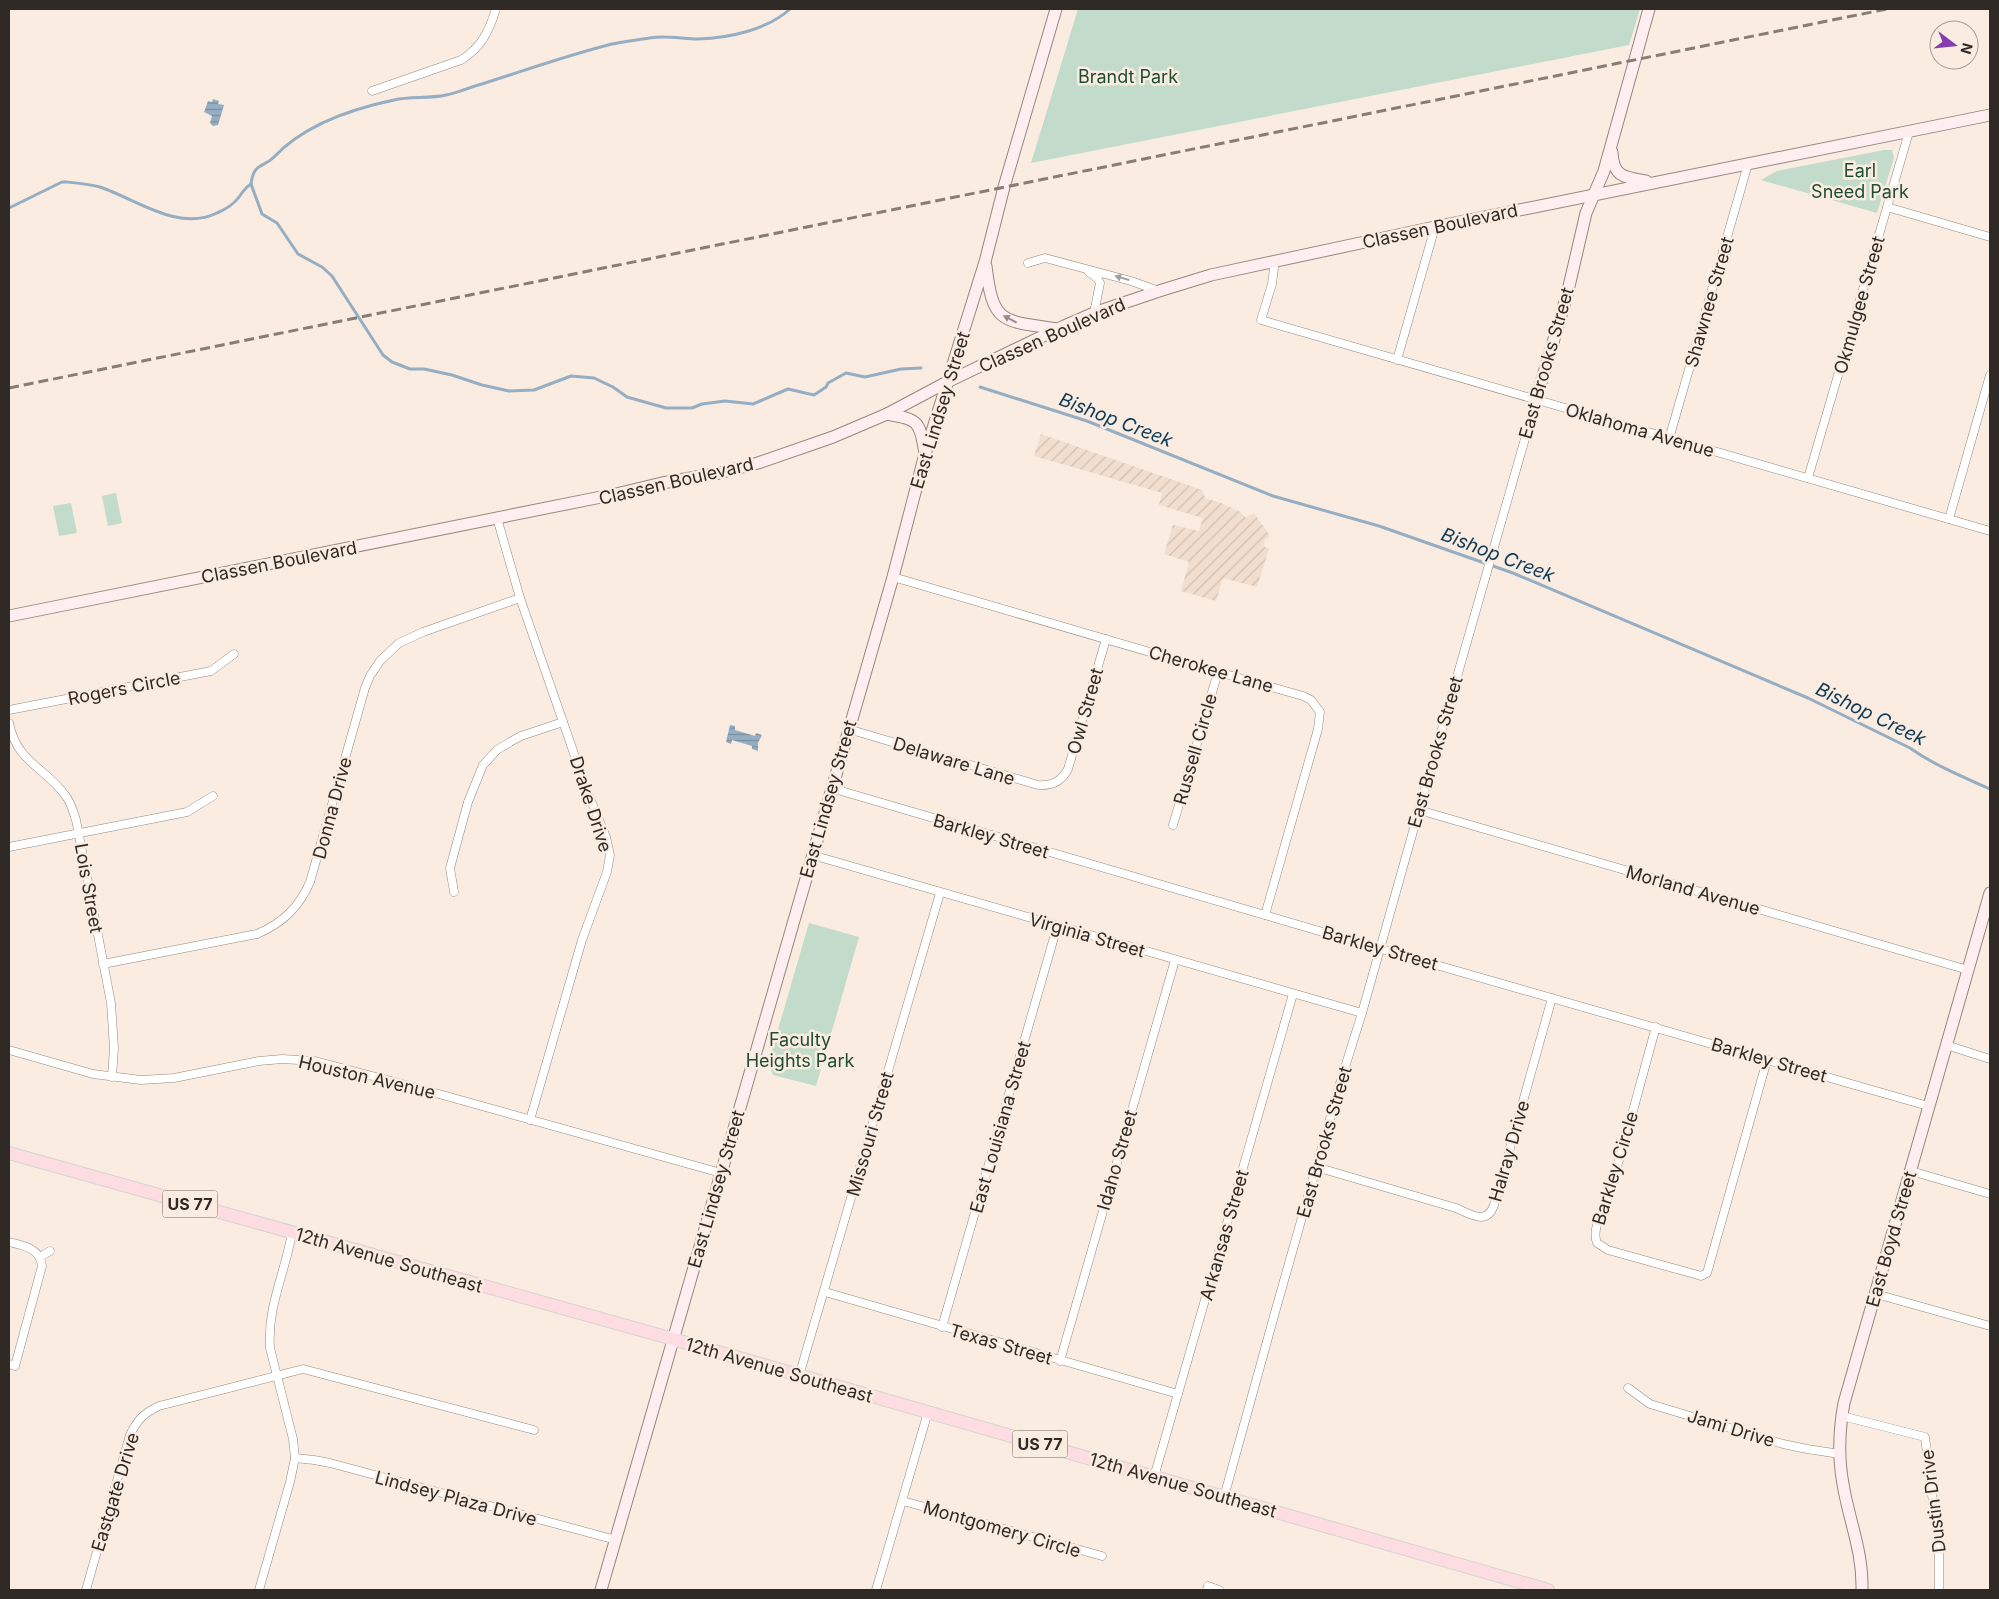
<svg xmlns="http://www.w3.org/2000/svg" width="1999" height="1599" viewBox="0 0 1999 1599" font-family="Inter,sans-serif">
	<style>
		.industrial { fill: url(#industrial-furrows) }
		.green { fill: #c3dbca }
		.water { fill: url(#water-rules) }
		.lines { fill: none; stroke-linecap: round; stroke-linejoin: round }
		.stream { stroke: #95aec3; stroke-width: 3 }
		.street-casing { stroke: #94887d; stroke-width: 9 }
		.secondary-casing { stroke: #94887d; stroke-width: 13 }
		.primary-casing { stroke: #d5d4d4; stroke-width: 14 }
		.street { stroke: #fff; stroke-width: 8 }
		.secondary { stroke: #feeef0; stroke-width: 11 }
		.primary { stroke: #fddde1; stroke-width: 12 }
		.rail { stroke: #867d75; stroke-width: 3; stroke-dasharray: 10 5; stroke-linecap: butt }
		.oneway { fill: #a19f9d }
		.oneway2 { fill: #968c8b }
		.labels { text-anchor: middle; dominant-baseline: central; stroke-width: 5; stroke-linejoin: round; paint-order: stroke }
		.shield { fill: #faece0; stroke: #6c645e; stroke-width: 1 }
		.shield-label { font-size: 16px; font-weight: bold; fill: #2f2a26 }
		.park-label { font-size: 18px; fill: #1e4e32; stroke: #faece0 }
		.street-label { font-size: 18px; fill: #2f2a26; stroke: #faece0 }
		.water-label { font-size: 19px; font-style: italic; fill: #0f3b59; stroke: #faece0 }
	</style>
	<defs>
		<pattern id="industrial-furrows" width="10" height="10" patternUnits="userSpaceOnUse" patternTransform="scale(1.25)"><rect width="10" height="10" fill="#f2dece"/><path d="M-1 1l2-2M0 10L10 0M9 11l2-2" fill="none" stroke="#d0bfb1"/></pattern>
		<pattern id="water-rules" width="6" height="5" patternUnits="userSpaceOnUse" patternTransform="scale(1.25)"><rect width="6" height="5" fill="#95aec3"/><path d="M0 2.5h6" fill="none" stroke="#7a8e9e"/></pattern>
	</defs>
	<rect width="100%" height="100%" fill="#faece0"/>
	<polygon class="industrial" points="1041,434 1202,490 1205,498 1221,503 1239,511 1246,518 1254,513 1270,536 1265,540 1263,546 1269,549 1257,587 1223,578 1216,601 1181,591 1189,562 1164,554 1173,525 1199,531 1203,518 1159,505 1162,493 1034,456"/>
	<g class="green">
		<polygon points="1078,9 1640,9 1629,45 1031,163"/>
		<polygon points="1884,150 1892,150 1894,158 1877,213 1761,180 1777,171"/>
		<polygon points="116,493 122,523 108,526 102,496"/>
		<polygon points="71,503 77,533 59,536 53,506"/>
		<polygon points="809,923 859,937 816,1086 773,1075 768,1064"/>
	</g>
	<g class="water">
		<polygon points="213,99 219,101 218,104 224,105 218,125 213,126 210,123 212,116 204,112 208,101 212,102"/>
		<polygon points="730,725 735,726 735,730 755,736 756,733 762,735 758,743 758,751 752,749 752,746 732,740 731,744 726,742"/>
	</g>
	<g class="lines">
		<g class="stream">
			<polyline points="251,184 262,214 277,223 298,254 322,267 332,276 383,355 392,362 410,369 424,369 452,375 482,385 509,391 534,390 571,376 594,378 613,387 627,397 666,408 692,408 702,404 725,401 753,404 788,389 814,395 826,387 828,383 846,373 865,377 901,369 921,368"/>
			<path d="M251 184C254 162 262 169 274 157 304 125 351 109 394 100 411 96 429 99 446 95 458 93 470 87 482 84 526 70 568 55 612 44 624 42 654 36 664 37 676 37 687 39 698 39 729 38 767 30 790 9"/>
			<path d="M9 208 62 182H66C77 183 89 184 100 187 136 199 178 232 217 213 224 210 234 204 239 197 244 191 244 188 251 184"/>
			<path d="M980 387 1087 421 1273 496 1379 526 1513 573 1808 698 1910 748C1934 765 1963 777 1990 789"/>
		</g>
		<defs>
			<g id="street">
				<path d="M372 91 461 60C482 47 489 31 496 9"/>
				<polyline points="1887,207 1990,237"/>
				<polyline points="1275,260 1272,284 1261,320 1990,531"/>
				<polyline points="1028,263 1045,258 1131,281 1159,291"/>
				<polyline points="1089,272 1098,279 1100,283 1094,313"/>
				<polyline points="1397,360 1435,227"/>
				<polyline points="1669,439 1748,164"/>
				<polyline points="1808,478 1909,132"/>
				<polyline points="497,518 520,598 587,791 606,837 610,855 607,872 582,940 530,1120"/>
				<polyline points="1949,519 1990,375"/>
				<polyline points="893,577 1218,672 1303,696 1311,700 1320,712 1318,729 1265,915"/>
				<polyline points="9,710 211,671 234,654"/>
				<path d="M9 723C17 763 45 767 65 795 71 802 73 811 76 820L111 1003 114 1048 112 1077"/>
				<path d="M848 729 1038 785C1052 786 1061 782 1068 769L1106 639"/>
				<polyline points="831,788 1391,952 1928,1106"/>
				<polyline points="1419,810 1968,970"/>
				<polyline points="1173,825 1218,672"/>
				<polyline points="9,847 187,812 213,796"/>
				<polyline points="812,855 1362,1013"/>
				<polyline points="454,892 450,868 468,802 483,765 497,750 510,742 521,736 563,722"/>
				<path d="M103 964 257 934C283 923 299 907 310 882L365 688 370 676 380 661 399 643 423 632 520 598"/>
				<path d="M1656 1027C1640 1083 1626 1141 1608 1196 1604 1209 1591 1229 1597 1243L1608 1250 1698 1275 1701 1276 1707 1273 1767 1060"/>
				<polyline points="1946,1045 1990,1059"/>
				<polyline points="9,1050 93,1074 141,1080 174,1078 259,1061 282,1059 315,1061 414,1087 721,1173"/>
				<path d="M1316 1167 1456 1208C1470 1214 1487 1226 1494 1205L1552 998"/>
				<polyline points="1911,1171 1990,1194"/>
				<path d="M9 1242C24 1246 40 1248 42 1266L15 1366 9 1364"/>
				<polyline points="40,1257 50,1251"/>
				<polyline points="825,1292 1178,1394"/>
				<polyline points="1876,1294 1990,1326"/>
				<polyline points="942,1327 1057,927"/>
				<polyline points="1060,1361 1175,960"/>
				<polyline points="799,1376 940,893"/>
				<polyline points="1628,1388 1650,1404 1783,1444 1807,1449 1840,1454"/>
				<polyline points="1842,1416 1925,1437 1939,1552 1939,1590"/>
				<polyline points="295,1458 314,1460 330,1463 616,1540"/>
				<polyline points="1154,1477 1293,994"/>
				<polyline points="1224,1497 1274,1316 1341,1080 1362,1013 1419,810 1536,400"/>
				<polyline points="903,1501 1102,1556"/>
				<path d="M86 1590 130 1435C137 1420 144 1413 159 1406L303 1369 534 1430"/>
				<path d="M259 1590 290 1482 295 1458 293 1439 270 1348C267 1307 285 1273 292 1233"/>
				<polyline points="876,1590 928,1412"/>
				<polyline points="1207,1590 1208,1586 1219,1590"/>
			</g>
			<g id="secondary">
				<path d="M1612 152C1613 177 1624 177 1646 181"/>
				<path d="M986 266C993 326 1003 320 1057 329"/>
				<polyline points="1536,400 1567,295 1586,213 1604,171 1649,9"/>
				<path d="M887 414C919 420 919 420 925 453"/>
				<polyline points="9,616 616,494 662,483 719,473 758,463 833,437 887,414 947,382 1064,326 1094,313 1159,291 1211,275 1435,227 1990,115"/>
				<polyline points="601,1590 893,577 925,454 985,262 1004,187 1056,9"/>
				<path d="M1862 1590C1863 1551 1849 1521 1843 1484 1838 1457 1839 1430 1844 1403L1990 893"/>
			</g>
			<polyline id="primary" points="9,1153 673,1339 1548,1590"/>
		</defs>
		<use href="#street" class="street-casing"/>
		<use href="#secondary" class="secondary-casing"/>
		<use href="#primary" class="primary-casing"/>
		<use href="#street" class="street"/>
		<use href="#secondary" class="secondary"/>
		<use href="#primary" class="primary"/>
		<polyline class="rail" points="9,388 1887,9"/>
	</g>
	<defs><path id="oneway-solid" d="M-6-.8H1V-3.2L6.5 0L1 3.2V.8H-6Z" transform="scale(1.25)"/></defs>
	<use class="oneway" href="#oneway-solid" transform="translate(1122 278) rotate(-164)"/>
	<use class="oneway2" href="#oneway-solid" transform="translate(1010 319) rotate(-152)"/>
	<g class="labels">
		<g class="shield">
			<rect x="162.5" y="1190.5" width="55" height="27" rx="4"/>
			<rect x="1012.5" y="1430.5" width="55" height="27" rx="4"/>
		</g>
		<g class="shield-label">
			<text x="190" y="1204">US 77</text>
			<text x="1040" y="1444">US 77</text>
		</g>
		<g class="park-label">
			<text x="1128" y="76">Brandt Park</text>
			<text x="1860" y="170">Earl<tspan x="1860" dy="21">Sneed Park</tspan></text>
			<text x="800" y="1039">Faculty<tspan x="800" dy="21">Heights Park</tspan></text>
		</g>
		<g class="street-label">
			<text transform="translate(1440 226) rotate(-12)">Classen Boulevard</text>
			<text transform="translate(1709 302) rotate(-74)">Shawnee Street</text>
			<text transform="translate(1859 305) rotate(-74)">Okmulgee Street</text>
			<text transform="translate(1052 335) rotate(-24)">Classen Boulevard</text>
			<text transform="translate(1546 363) rotate(-74)">East Brooks Street</text>
			<text transform="translate(940 410) rotate(-73)">East Lindsey Street</text>
			<text transform="translate(1640 430) rotate(16)">Oklahoma Avenue</text>
			<text transform="translate(676 481) rotate(-13)">Classen Boulevard</text>
			<text transform="translate(279 562) rotate(-11)">Classen Boulevard</text>
			<text transform="translate(1211 669) rotate(16)">Cherokee Lane</text>
			<text transform="translate(124 688) rotate(-11)">Rogers Circle</text>
			<text transform="translate(1085 711) rotate(-74)">Owl Street</text>
			<text transform="translate(1195 749) rotate(-74)">Russell Circle</text>
			<text transform="translate(1435 752) rotate(-74)">East Brooks Street</text>
			<text transform="translate(954 761) rotate(17)">Delaware Lane</text>
			<text transform="translate(828 799) rotate(-74)">East Lindsey Street</text>
			<text transform="translate(591 804) rotate(72)">Drake Drive</text>
			<text transform="translate(332 808) rotate(-75)">Donna Drive</text>
			<text transform="translate(991 836) rotate(16)">Barkley Street</text>
			<text transform="translate(89 888) rotate(80)">Lois Street</text>
			<text transform="translate(1693 890) rotate(16)">Morland Avenue</text>
			<text transform="translate(1087 935) rotate(16)">Virginia Street</text>
			<text transform="translate(1380 948) rotate(16)">Barkley Street</text>
			<text transform="translate(1769 1060) rotate(16)">Barkley Street</text>
			<text transform="translate(367 1077) rotate(13)">Houston Avenue</text>
			<text transform="translate(1000 1127) rotate(-74)">East Louisiana Street</text>
			<text transform="translate(870 1134) rotate(-74)">Missouri Street</text>
			<text transform="translate(1324 1142) rotate(-74)">East Brooks Street</text>
			<text transform="translate(1509 1151) rotate(-74)">Halray Drive</text>
			<text transform="translate(1117 1160) rotate(-74)">Idaho Street</text>
			<text transform="translate(1615 1168) rotate(-73)">Barkley Circle</text>
			<text transform="translate(716 1189) rotate(-74)">East Lindsey Street</text>
			<text transform="translate(1224 1235) rotate(-74)">Arkansas Street</text>
			<text transform="translate(1891 1239) rotate(-74)">East Boyd Street</text>
			<text transform="translate(389 1260) rotate(16)">12th Avenue Southeast</text>
			<text transform="translate(1001 1344) rotate(16)">Texas Street</text>
			<text transform="translate(779 1370) rotate(16)">12th Avenue Southeast</text>
			<text transform="translate(1731 1428) rotate(17)">Jami Drive</text>
			<text transform="translate(1183 1485) rotate(16)">12th Avenue Southeast</text>
			<text transform="translate(115 1492) rotate(-73)">Eastgate Drive</text>
			<text transform="translate(456 1498) rotate(15)">Lindsey Plaza Drive</text>
			<text transform="translate(1933 1501) rotate(-97)">Dustin Drive</text>
			<text transform="translate(1002 1529) rotate(16)">Montgomery Circle</text>
		</g>
		<g class="water-label">
			<text transform="translate(1116 420) rotate(21)">Bishop Creek</text>
			<text transform="translate(1498 555) rotate(21)">Bishop Creek</text>
			<text transform="translate(1871 714) rotate(26)">Bishop Creek</text>
		</g>
	</g>
	<rect width="1999" height="1599" fill="none" stroke="#2f2a26" stroke-width="20"/>
	<g transform="translate(1954 45) rotate(106)"><circle r="24" fill="#faece0" stroke="#a99e96"/>
	<path d="M0-4L9 19L0 12L-9 19Z" fill="#843db0"/>
	<text y="-8" font-size="14" font-weight="bold" text-anchor="middle" fill="#2f2a26">N</text>
	</g>
</svg>
